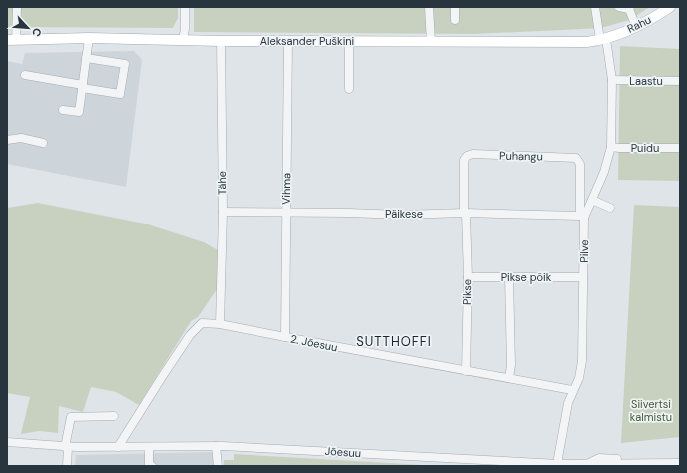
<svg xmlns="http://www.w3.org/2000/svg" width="687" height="473" viewBox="0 0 687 473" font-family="'DM Sans',sans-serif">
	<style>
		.built { fill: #cdd4da }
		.green { fill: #c8d1c0 }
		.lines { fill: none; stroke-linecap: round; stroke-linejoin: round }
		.minor-casing { stroke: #a5acb2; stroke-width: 9 }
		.major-casing { stroke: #9fabb3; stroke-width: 11 }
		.minor { stroke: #f2f4f6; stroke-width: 8 }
		.major { stroke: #fff; stroke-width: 10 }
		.labels { text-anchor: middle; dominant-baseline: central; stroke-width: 3.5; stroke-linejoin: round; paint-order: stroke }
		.street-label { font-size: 11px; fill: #29353e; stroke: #eef3f5 }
		.park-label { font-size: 11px; fill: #435a36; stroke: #eef3f5 }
		.quarter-label { font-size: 13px; letter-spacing: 1px; fill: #1b252f; stroke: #eef3f5 }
	</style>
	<rect width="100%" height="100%" fill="#dfe4e8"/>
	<g class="built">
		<polygon points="134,51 142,60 126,187 7,164 7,61 22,64 25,53"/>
		<polygon points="214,452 215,466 75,466 76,455"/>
	</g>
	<g class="green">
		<polygon points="7,7 178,7 178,18 173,28 7,27"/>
		<polygon points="194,7 650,7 629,20 601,28 562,30 473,34 194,32"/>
		<polygon points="620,46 680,49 680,181 618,180"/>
		<polygon points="38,203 145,224 148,224 204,242 218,250 217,289 198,317 191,321 139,405 116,392 91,387 83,412 59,406 58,433 39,431 21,434 30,397 7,393 7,208"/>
		<polygon points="634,205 680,207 680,437 621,443"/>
		<polygon points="234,454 441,466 224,466 224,460 234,460"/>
	</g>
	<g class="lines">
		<defs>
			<g id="minor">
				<polyline points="429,7 431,42"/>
				<polyline points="595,7 600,40"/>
				<polyline points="619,7 629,9"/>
				<polyline points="630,7 629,9 636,27"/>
				<polyline points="455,20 455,7"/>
				<polyline points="183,39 185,29 185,7"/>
				<polyline points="16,40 17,7"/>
				<polyline points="349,41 349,89"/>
				<polyline points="25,75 83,85"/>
				<polyline points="612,80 680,81"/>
				<polyline points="82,88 120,94 125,64 86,58"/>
				<polyline points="63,110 79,112 89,38"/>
				<polyline points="7,140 21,138 43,143"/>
				<polyline points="611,147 619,148 680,148"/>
				<polyline points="592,200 610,208"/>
				<polyline points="223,212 349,213 402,215 464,213 580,216 584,218"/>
				<polyline points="464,213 464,160 467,156 473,154 576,158 580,164 580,216"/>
				<polyline points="468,277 583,277"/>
				<polyline points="220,324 223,212 221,41"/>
				<polyline points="285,337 288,41"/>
				<polyline points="466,371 468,277 466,213"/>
				<polyline points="509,378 511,365 509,277"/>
				<polyline points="7,442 77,447 223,446 559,464 680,463"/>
				<polyline points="216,446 218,466"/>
				<polyline points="65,447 71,417 114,416"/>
				<polyline points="118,447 162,377 190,335 202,323 220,324 285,337 572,390"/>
				<polyline points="149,447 149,464 152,466"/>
				<polyline points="589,463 599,458 617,459"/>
				<polyline points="559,464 558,458 568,403 579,378 582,361 584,218 604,172 611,147 612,80 606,39"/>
				<polyline points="67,466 68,447"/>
			</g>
			<path id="major" d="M7 40 89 38 221 41 587 42C618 38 645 24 670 7"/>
		</defs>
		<use href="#minor" class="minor-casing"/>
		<use href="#major" class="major-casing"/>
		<use href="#minor" class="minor"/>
		<use href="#major" class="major"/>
	</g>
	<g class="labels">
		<g class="street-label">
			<text transform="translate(639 24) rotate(-26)">Rahu</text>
			<text x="307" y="41">Aleksander Puškini</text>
			<text x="646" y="81">Laastu</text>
			<text x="645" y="148">Puidu</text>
			<text transform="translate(521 156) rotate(1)">Puhangu</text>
			<text transform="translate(222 183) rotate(-91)">Tähe</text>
			<text transform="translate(286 189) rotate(-89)">Vihma</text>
			<text x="404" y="214">Päikese</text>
			<text transform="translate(584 251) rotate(-89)">Pilve</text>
			<text x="526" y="277">Pikse põik</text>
			<text transform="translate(467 292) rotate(-89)">Pikse</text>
			<text transform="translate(314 343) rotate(11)">2. Jõesuu</text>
			<text transform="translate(343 452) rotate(4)">Jõesuu</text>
		</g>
		<g class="park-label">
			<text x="651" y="404">Siivertsi<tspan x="651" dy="13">kalmistu</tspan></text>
		</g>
		<g class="quarter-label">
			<text x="394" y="341">SUTTHOFFI</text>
		</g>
	</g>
	<rect width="687" height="473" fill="none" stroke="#29353e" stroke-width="16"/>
	<g transform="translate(28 28) rotate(116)" stroke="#eef3f5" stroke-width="3" paint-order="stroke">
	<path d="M0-3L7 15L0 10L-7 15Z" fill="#29353e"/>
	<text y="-6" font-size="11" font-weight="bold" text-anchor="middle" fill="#29353e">С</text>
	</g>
</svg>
